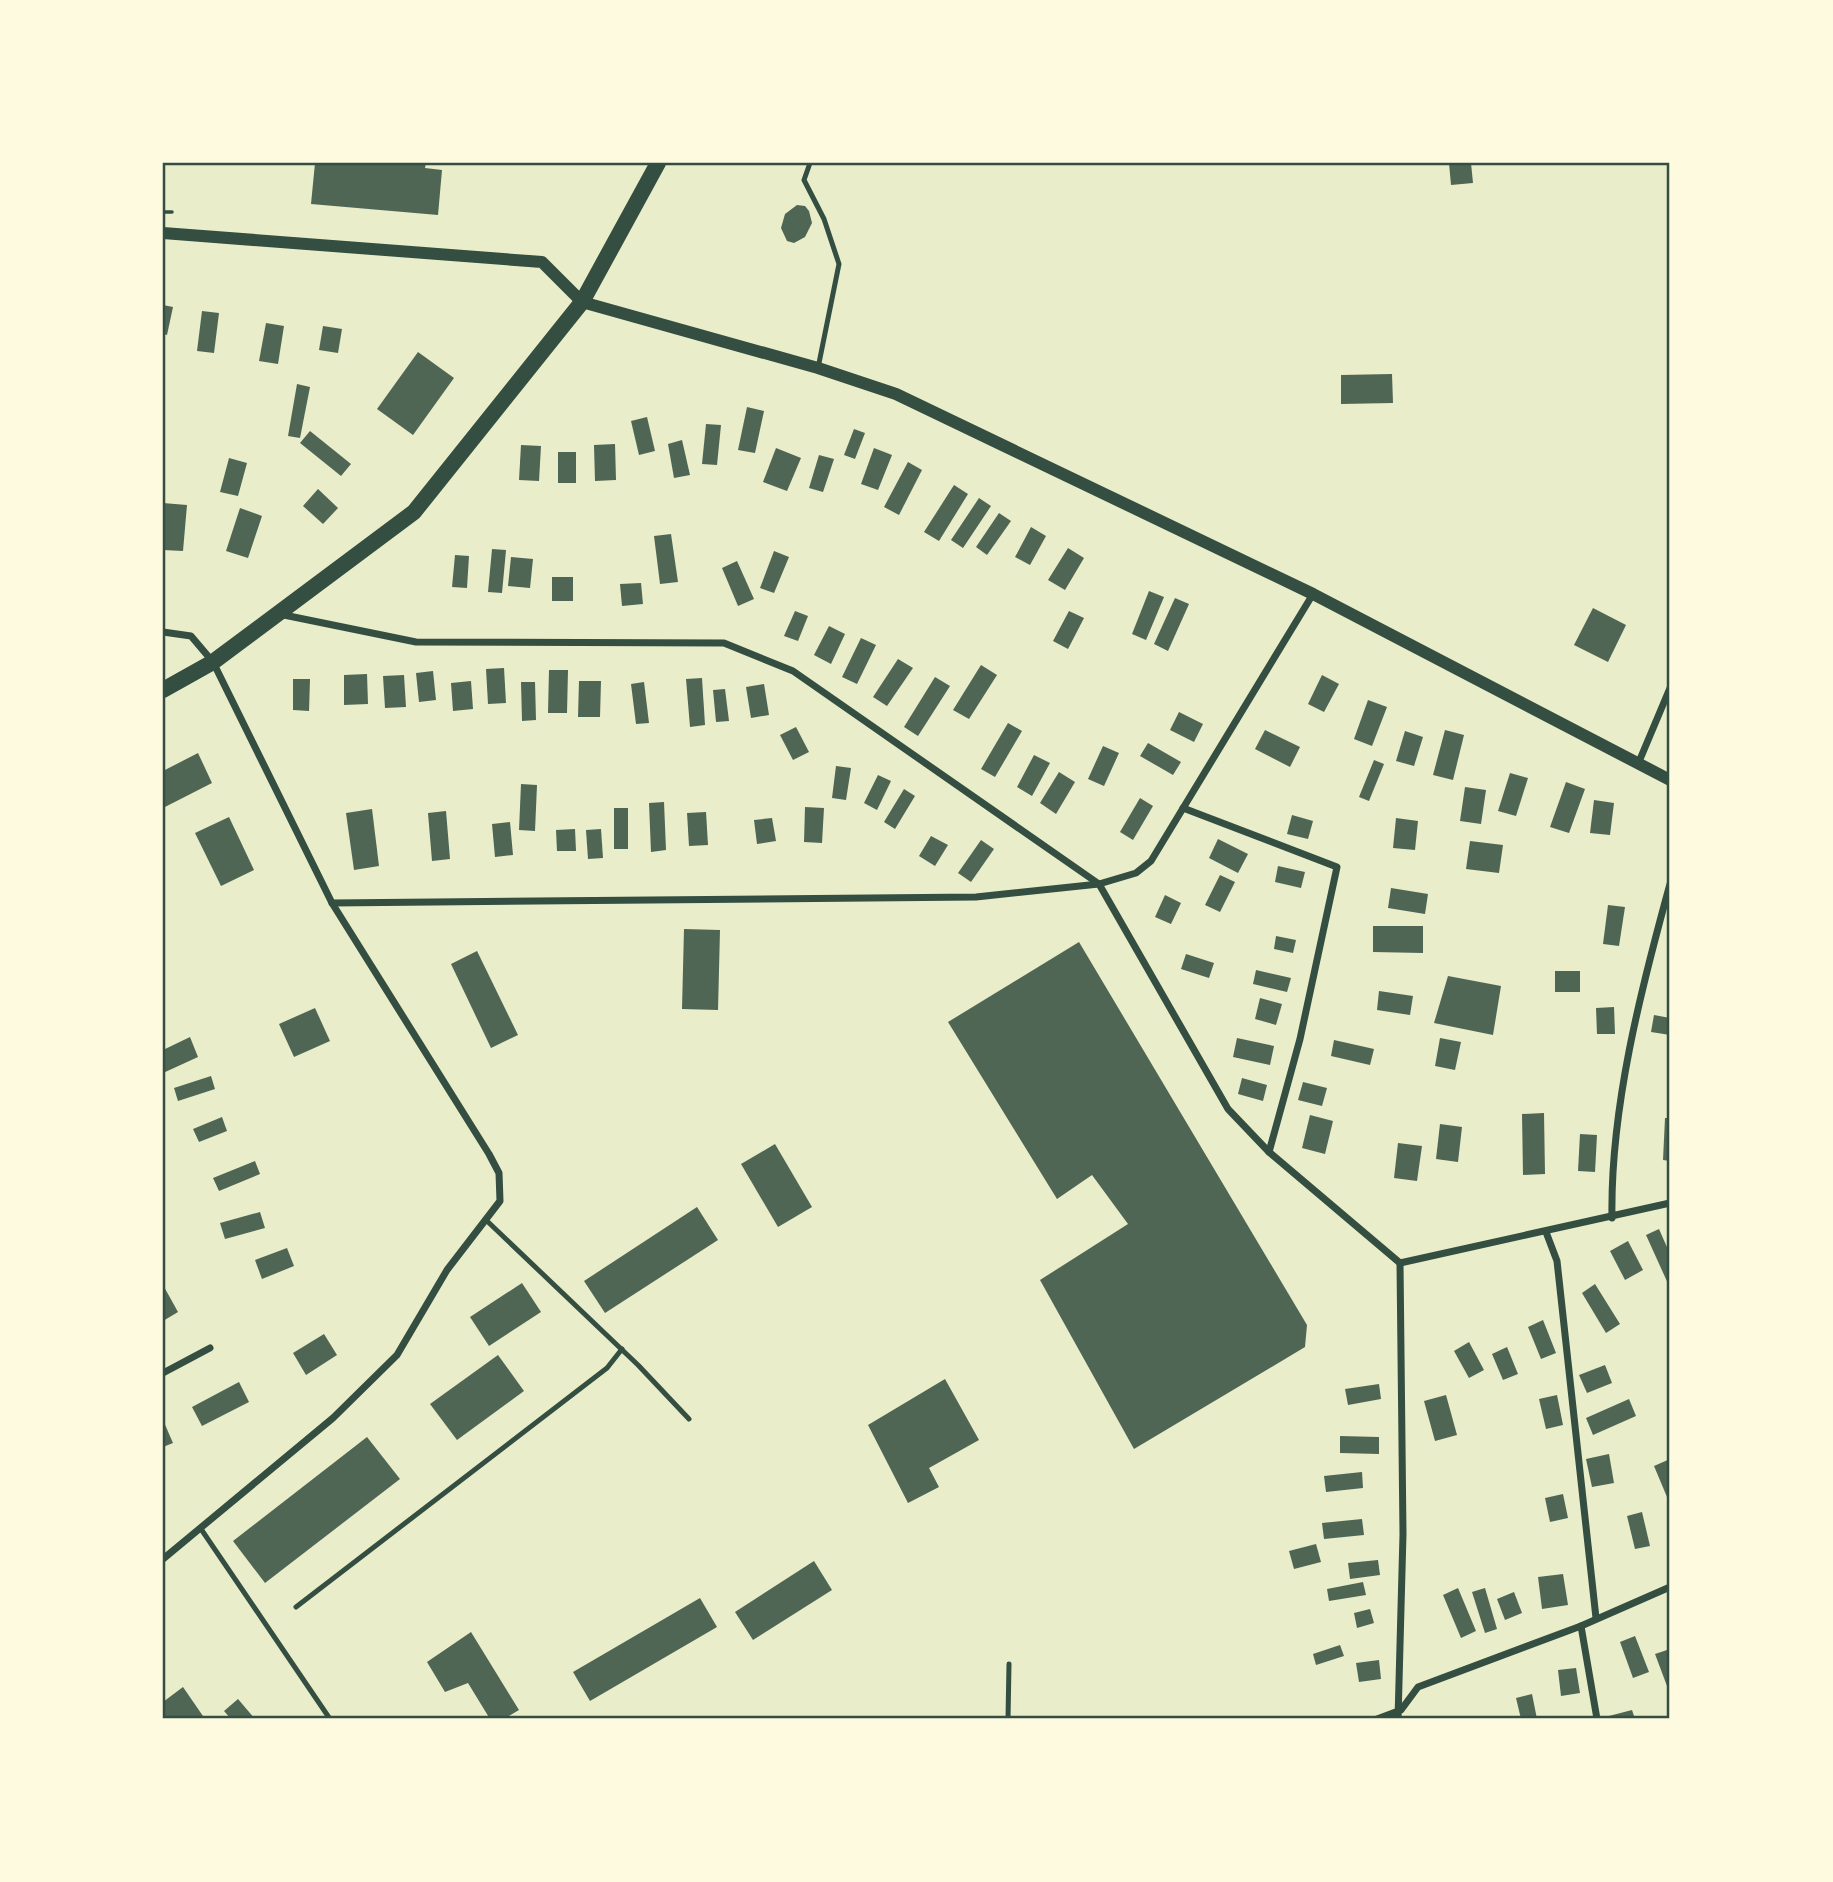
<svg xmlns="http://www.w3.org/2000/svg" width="1833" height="1882" viewBox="0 0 1833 1882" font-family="Roboto,sans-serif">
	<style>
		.building { fill: #4f6655 }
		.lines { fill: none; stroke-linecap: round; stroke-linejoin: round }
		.path { stroke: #344e41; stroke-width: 3.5 }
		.service { stroke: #344e41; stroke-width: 5 }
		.minor { stroke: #344e41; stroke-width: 7 }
		.tertiary { stroke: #344e41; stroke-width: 12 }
		.primary { stroke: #344e41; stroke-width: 16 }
		.neatline { fill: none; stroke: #344e41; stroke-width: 2.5 }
	</style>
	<rect width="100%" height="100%" fill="#e9edc9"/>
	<g class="building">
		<polygon points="315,163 426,163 425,168 442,170 438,215 311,204"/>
		<polygon points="1449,163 1471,163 1473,183 1451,185"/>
		<polygon points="797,205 805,206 809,211 812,223 805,237 794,243 787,241 781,228 785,214"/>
		<polygon points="163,305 173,307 167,335 163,334"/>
		<polygon points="202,311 219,313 214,353 197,351"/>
		<polygon points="266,323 284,326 278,364 259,361"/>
		<polygon points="323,326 342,329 338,353 319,350"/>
		<polygon points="418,352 454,378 413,435 377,409"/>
		<polygon points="1392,374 1393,403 1341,404 1341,375"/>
		<polygon points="297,384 310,387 300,438 288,436"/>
		<polygon points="747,407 764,411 755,453 738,450"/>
		<polygon points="647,417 655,451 639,455 631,421"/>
		<polygon points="706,424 721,425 717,465 702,464"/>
		<polygon points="854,429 865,433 855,459 844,455"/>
		<polygon points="310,431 351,464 341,476 300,443"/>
		<polygon points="682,440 690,475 674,478 668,444"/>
		<polygon points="615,444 616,480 595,481 594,445"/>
		<polygon points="521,445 541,446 539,481 519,480"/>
		<polygon points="776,448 801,458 787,491 763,482"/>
		<polygon points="874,448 892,455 878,490 861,484"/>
		<rect x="558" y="452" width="18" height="31"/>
		<polygon points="819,455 834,459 823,492 809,488"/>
		<polygon points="229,458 247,463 238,496 220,492"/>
		<polygon points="908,462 922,470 899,515 884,507"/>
		<polygon points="954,485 968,494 939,541 924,532"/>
		<polygon points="318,489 338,508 323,524 303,506"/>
		<polygon points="979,498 991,506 963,548 951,540"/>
		<polygon points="163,503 187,505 183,551 163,550"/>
		<polygon points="240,508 262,516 248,558 226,551"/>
		<polygon points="999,513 1011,521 987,555 976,547"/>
		<polygon points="1031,527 1046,536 1030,565 1015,557"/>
		<polygon points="671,534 678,582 660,584 654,536"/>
		<polygon points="1068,548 1084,558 1065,590 1048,580"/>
		<polygon points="492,549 506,550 502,593 488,592"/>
		<polygon points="774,551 789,557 774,593 760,588"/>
		<polygon points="455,555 469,556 467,588 452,587"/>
		<polygon points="511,557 533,559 530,588 508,586"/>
		<polygon points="737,561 754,599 738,606 722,568"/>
		<rect x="552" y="577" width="21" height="24"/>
		<polygon points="641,583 643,604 622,606 620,584"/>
		<polygon points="1149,591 1164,597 1146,640 1132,634"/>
		<polygon points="1175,598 1189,604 1168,651 1154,644"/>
		<polygon points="1593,608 1626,625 1608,662 1574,645"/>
		<polygon points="795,611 808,616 798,641 784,636"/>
		<polygon points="1069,611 1084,618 1068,649 1053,641"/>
		<polygon points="829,626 845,634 831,664 814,655"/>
		<polygon points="861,638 876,645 857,684 842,677"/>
		<polygon points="898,659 913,668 887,706 873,697"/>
		<polygon points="981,665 997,675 969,719 953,710"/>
		<polygon points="504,668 506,703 488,704 486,669"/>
		<polygon points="549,670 568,670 567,713 548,713"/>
		<polygon points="433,671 436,700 419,702 416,673"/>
		<polygon points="367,674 368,704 344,705 344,675"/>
		<polygon points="404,675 406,707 385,708 383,676"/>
		<polygon points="1322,675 1339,684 1324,712 1308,704"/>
		<polygon points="935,677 950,686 918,736 904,727"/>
		<polygon points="702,678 705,725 690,727 686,679"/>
		<polygon points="293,679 310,679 309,711 293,710"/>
		<polygon points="471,681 473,709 453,711 451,683"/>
		<polygon points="579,681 601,681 600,717 578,717"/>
		<polygon points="521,682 535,682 536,720 522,721"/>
		<polygon points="644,682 649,723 636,724 631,684"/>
		<polygon points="764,684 769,715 751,718 746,687"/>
		<polygon points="725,689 729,721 716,722 713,690"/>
		<polygon points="1368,700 1387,707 1372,746 1354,739"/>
		<polygon points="1179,712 1203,724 1194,742 1170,730"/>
		<polygon points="1008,723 1022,731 995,777 981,769"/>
		<polygon points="796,727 809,752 793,760 780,735"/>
		<polygon points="1265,730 1300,747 1290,767 1255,749"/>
		<polygon points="1445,730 1464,735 1453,780 1433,775"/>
		<polygon points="1405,731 1423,737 1414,766 1396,761"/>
		<polygon points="1148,743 1181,762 1173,775 1140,756"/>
		<polygon points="1103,746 1119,753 1104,786 1088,779"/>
		<polygon points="198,753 212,783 163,808 163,771"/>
		<polygon points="1034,755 1050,763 1032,796 1017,787"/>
		<polygon points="1374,760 1384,764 1369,801 1359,797"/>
		<polygon points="836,766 851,768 846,800 832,798"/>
		<polygon points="1059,772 1075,782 1056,814 1040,803"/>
		<polygon points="1510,773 1528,778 1516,816 1498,811"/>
		<polygon points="878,775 891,781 877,810 864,803"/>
		<polygon points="1566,782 1585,789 1569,833 1550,827"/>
		<polygon points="521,784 537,785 535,831 519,830"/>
		<polygon points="1465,787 1486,790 1481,824 1460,821"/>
		<polygon points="904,789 915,796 895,829 884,822"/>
		<polygon points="1140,798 1153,806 1133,840 1120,832"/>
		<polygon points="1594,800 1614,803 1610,835 1590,833"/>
		<polygon points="664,802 666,850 651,852 649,803"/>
		<polygon points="805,807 824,808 822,843 804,842"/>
		<rect x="614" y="808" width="14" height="41"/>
		<polygon points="372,809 379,866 354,870 346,813"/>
		<polygon points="446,811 450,859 432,861 428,813"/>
		<polygon points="706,812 708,845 689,846 687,813"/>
		<polygon points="1292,815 1313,821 1308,839 1287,834"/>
		<polygon points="229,817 254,870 221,886 195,833"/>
		<polygon points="772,818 776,841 757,844 754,820"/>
		<polygon points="1396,818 1418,821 1415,850 1393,848"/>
		<polygon points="510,822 513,855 495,857 492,824"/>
		<polygon points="575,829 576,851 557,851 556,830"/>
		<polygon points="601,829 603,858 588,859 586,830"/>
		<polygon points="931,836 948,845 935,866 919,856"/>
		<polygon points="1218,839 1248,854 1238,873 1209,858"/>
		<polygon points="981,840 994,849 971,882 958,873"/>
		<polygon points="1470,841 1503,845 1499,873 1466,869"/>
		<polygon points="1278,866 1305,872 1301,888 1275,882"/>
		<polygon points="1220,875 1235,882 1220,912 1205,905"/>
		<polygon points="1391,888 1428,894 1425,914 1388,908"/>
		<polygon points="1165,895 1181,903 1171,924 1155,917"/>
		<polygon points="1608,905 1625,907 1619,946 1603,944"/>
		<polygon points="1373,926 1423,926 1423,953 1373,952"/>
		<polygon points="684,929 720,930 718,1010 682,1009"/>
		<polygon points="1276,936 1296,940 1293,953 1274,949"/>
		<polygon points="1079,942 1307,1325 1305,1347 1134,1449 1040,1280 1128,1224 1092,1175 1057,1199 948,1022"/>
		<polygon points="477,951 518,1035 491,1048 451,964"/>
		<polygon points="1186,954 1214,963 1209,978 1181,969"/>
		<polygon points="1256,970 1291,978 1287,992 1253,984"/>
		<rect x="1555" y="971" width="25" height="21"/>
		<polygon points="1448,976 1501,986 1493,1035 1434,1023"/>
		<polygon points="1379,991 1413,996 1410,1015 1377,1010"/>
		<polygon points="1260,998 1282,1004 1276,1025 1255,1019"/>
		<polygon points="1614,1007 1615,1034 1597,1034 1596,1008"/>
		<polygon points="315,1008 330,1041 294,1057 279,1024"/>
		<polygon points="1654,1015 1670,1018 1670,1035 1651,1032"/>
		<polygon points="190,1037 198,1057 163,1073 163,1050"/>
		<polygon points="1237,1038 1274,1046 1270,1065 1233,1057"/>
		<polygon points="1440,1038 1461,1042 1455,1070 1435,1066"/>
		<polygon points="1334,1040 1374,1049 1370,1065 1331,1056"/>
		<polygon points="211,1076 215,1089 178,1101 174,1088"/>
		<polygon points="1242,1078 1267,1085 1263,1101 1238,1094"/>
		<polygon points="1303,1082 1327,1088 1322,1106 1298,1100"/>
		<polygon points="1544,1113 1545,1174 1523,1175 1522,1114"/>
		<polygon points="1310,1115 1333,1121 1325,1154 1302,1148"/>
		<polygon points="222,1117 227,1131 199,1142 193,1129"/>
		<polygon points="1665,1118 1670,1118 1670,1161 1663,1160"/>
		<polygon points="1440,1124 1462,1127 1458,1162 1436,1159"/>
		<polygon points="1580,1134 1597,1135 1595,1172 1578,1171"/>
		<polygon points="1398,1143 1422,1146 1417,1181 1394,1178"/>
		<polygon points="775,1144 812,1207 778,1227 741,1164"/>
		<polygon points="255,1161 260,1174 219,1191 213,1178"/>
		<polygon points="697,1207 718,1240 605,1313 584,1281"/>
		<polygon points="260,1212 265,1228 225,1239 220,1223"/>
		<polygon points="1659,1229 1670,1254 1670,1288 1646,1235"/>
		<polygon points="1628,1241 1643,1270 1625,1280 1610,1251"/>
		<polygon points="287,1248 294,1266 262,1279 255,1260"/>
		<polygon points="522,1283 541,1312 489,1346 470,1317"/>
		<polygon points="1595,1284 1620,1324 1606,1333 1582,1293"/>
		<polygon points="163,1285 178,1312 163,1321"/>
		<polygon points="1543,1320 1556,1353 1541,1359 1528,1327"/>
		<polygon points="324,1334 337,1355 306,1375 293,1353"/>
		<polygon points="1469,1342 1484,1370 1469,1378 1454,1351"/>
		<polygon points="1507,1347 1518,1374 1503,1380 1492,1354"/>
		<polygon points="498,1355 524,1391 457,1440 430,1404"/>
		<polygon points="1605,1365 1612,1383 1587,1393 1579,1375"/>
		<polygon points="945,1379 979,1440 929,1468 939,1487 908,1503 868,1425"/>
		<polygon points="239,1382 249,1402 202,1426 192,1407"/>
		<polygon points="1379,1384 1381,1399 1348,1405 1345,1389"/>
		<polygon points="1446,1395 1457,1435 1435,1441 1424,1401"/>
		<polygon points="1557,1395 1563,1425 1546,1429 1539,1399"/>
		<polygon points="1629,1399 1636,1416 1593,1435 1586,1418"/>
		<polygon points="163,1420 173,1443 163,1447"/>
		<polygon points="1340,1436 1379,1437 1379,1454 1340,1453"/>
		<polygon points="367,1437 400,1479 265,1583 233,1541"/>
		<polygon points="1609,1454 1614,1483 1592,1487 1586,1459"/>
		<polygon points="1670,1459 1670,1496 1667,1497 1654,1466"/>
		<polygon points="1362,1472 1363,1488 1326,1492 1324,1476"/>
		<polygon points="1563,1494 1568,1518 1550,1522 1545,1498"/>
		<polygon points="1642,1512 1650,1546 1635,1549 1627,1516"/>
		<polygon points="1362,1519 1364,1535 1324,1539 1322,1523"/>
		<polygon points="1316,1544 1321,1562 1294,1569 1289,1551"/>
		<polygon points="1378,1560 1380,1575 1350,1579 1348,1563"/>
		<polygon points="814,1561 832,1590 753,1640 735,1612"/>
		<polygon points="1563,1574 1568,1605 1542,1609 1538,1577"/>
		<polygon points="1363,1582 1366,1595 1329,1601 1327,1589"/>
		<polygon points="1458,1588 1476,1631 1461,1638 1443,1595"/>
		<polygon points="1485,1588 1497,1629 1485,1633 1472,1592"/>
		<polygon points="1514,1592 1522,1613 1505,1620 1497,1599"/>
		<polygon points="700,1598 717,1627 590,1701 573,1672"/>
		<polygon points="1370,1609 1374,1623 1357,1628 1354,1613"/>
		<polygon points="471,1632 519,1710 504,1719 490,1719 468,1683 445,1692 427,1662"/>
		<polygon points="1635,1636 1649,1672 1633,1678 1620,1642"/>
		<polygon points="1340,1645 1344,1656 1316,1665 1313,1654"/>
		<polygon points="1670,1649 1670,1685 1667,1686 1655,1654"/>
		<polygon points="1379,1660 1381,1679 1359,1682 1356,1663"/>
		<polygon points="1576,1668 1580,1693 1561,1696 1558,1670"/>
		<polygon points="183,1687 205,1719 163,1719 163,1702"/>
		<polygon points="1532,1694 1537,1719 1521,1719 1516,1698"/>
		<polygon points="238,1699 255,1719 231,1719 224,1711"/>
		<polygon points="1632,1710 1635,1719 1606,1719 1605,1717"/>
	</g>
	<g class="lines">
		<polyline class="path" points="163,212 172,212"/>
		<g class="service">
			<polyline points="810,163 804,180 824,219 839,264 818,368"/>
			<polyline points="486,1220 638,1365 689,1419"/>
			<polyline points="201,1529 330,1719"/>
			<polyline points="296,1607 607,1368 622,1349"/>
			<polyline points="1008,1719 1009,1664"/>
		</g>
		<g class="minor">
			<polyline points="279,614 416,642 724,643 793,671 1099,884 1228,1109 1269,1152 1400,1263"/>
			<polyline points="163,632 191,636 213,662 332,903 489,1154 499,1173 500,1201 447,1270 397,1355 333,1418 163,1559"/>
			<polyline points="1638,764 1670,688"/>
			<polyline points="1183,808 1337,867 1300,1039 1269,1152"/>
			<polyline points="332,903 976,897 1099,884 1136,873 1151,861 1313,594"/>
			<path d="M1612 1218C1610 1109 1641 989 1670 884"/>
			<polyline points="1546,1232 1557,1261 1596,1618"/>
			<polyline points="1400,1263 1670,1203"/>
			<polyline points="163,1373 210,1348"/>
			<polyline points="1581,1626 1597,1719"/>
			<polyline points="1377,1719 1401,1710 1418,1687 1581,1626 1670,1587"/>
			<polyline points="1398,1719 1403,1534 1400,1263"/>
		</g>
		<polyline class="tertiary" points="163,233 542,262 582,302 818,368 896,394 1313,594 1670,780"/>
		<polyline class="primary" points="163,690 213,662 414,512 582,302 658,163"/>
	</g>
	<rect width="1833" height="1882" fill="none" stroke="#fefae0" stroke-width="329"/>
	<rect x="164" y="164" width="1504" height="1553" class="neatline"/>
</svg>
